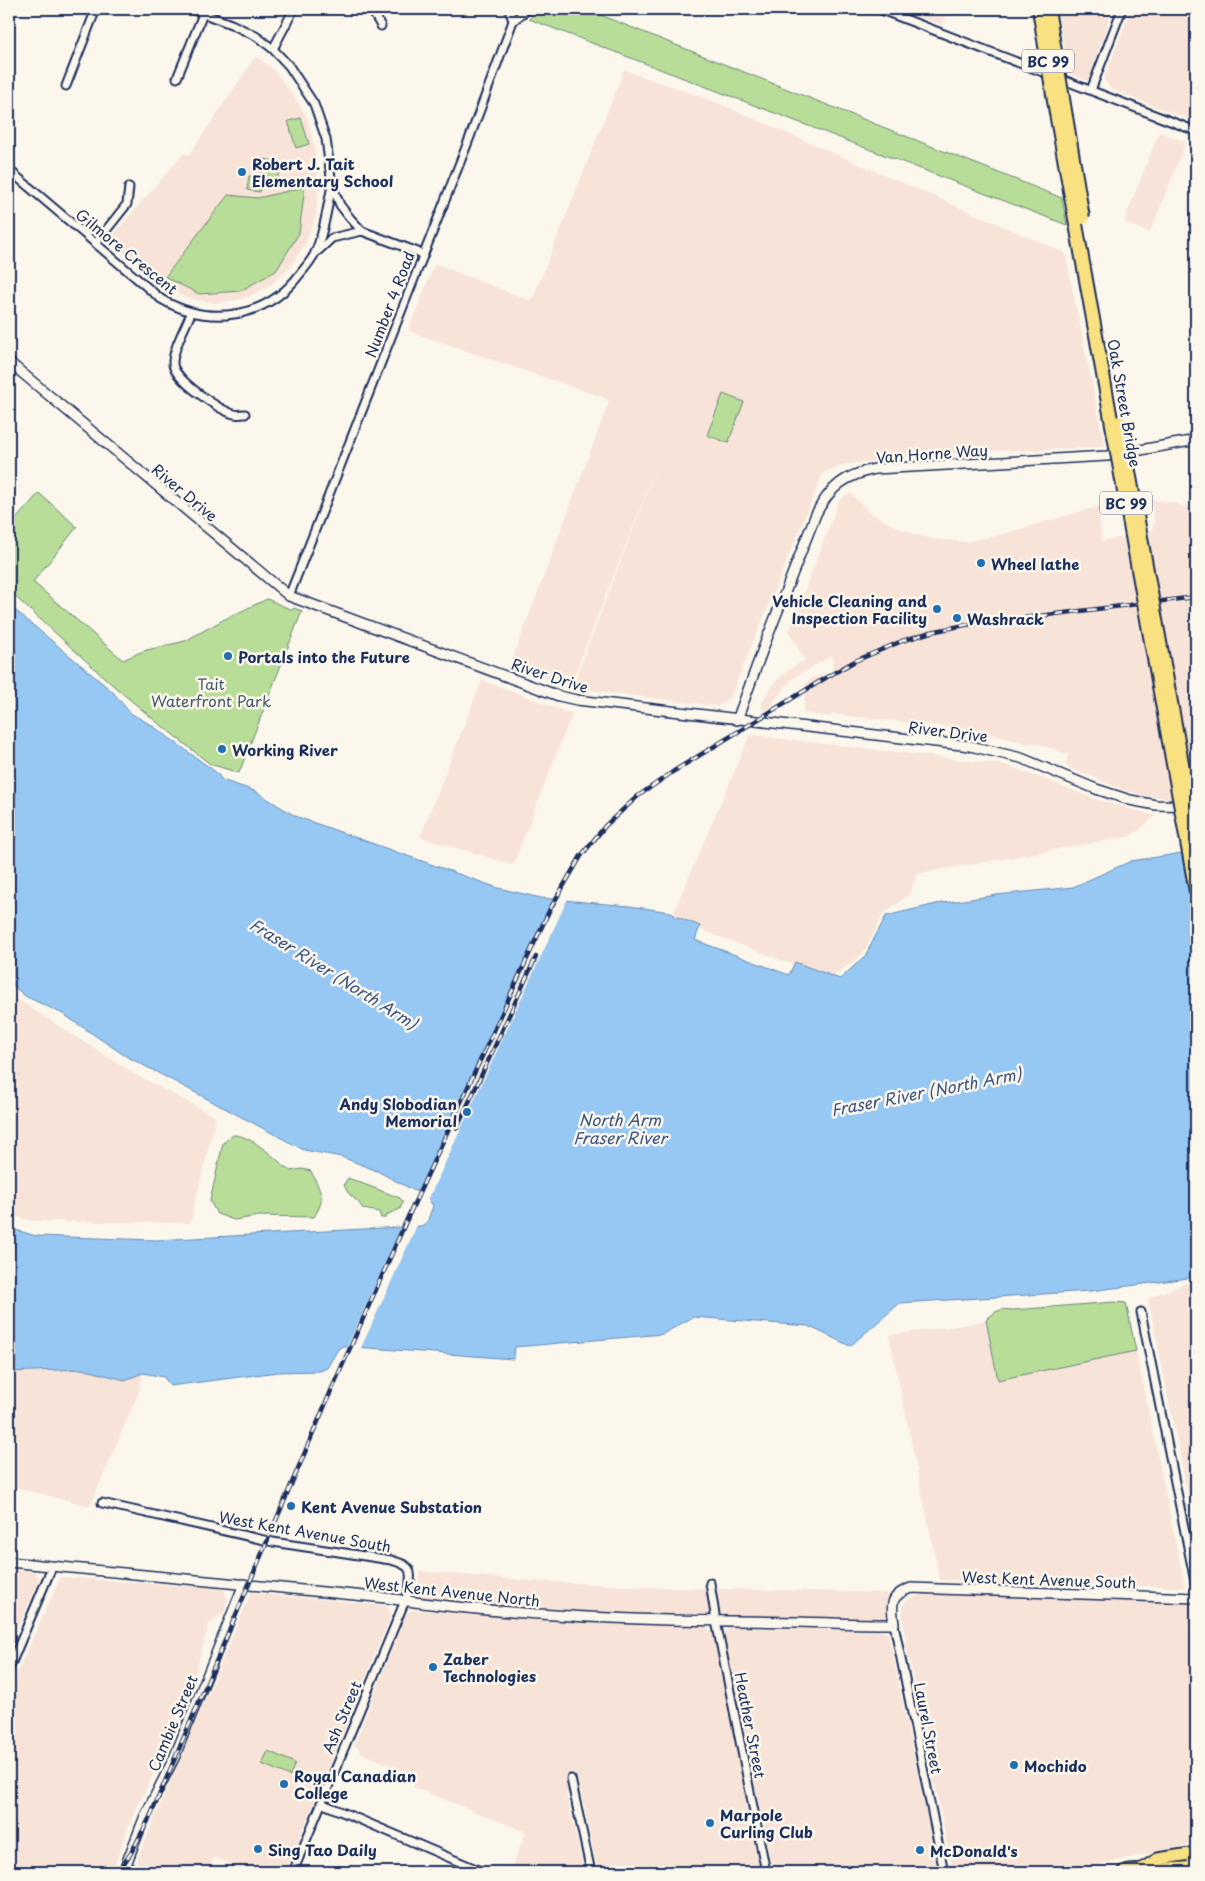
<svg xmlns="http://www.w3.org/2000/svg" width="1205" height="1881" viewBox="0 0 1205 1881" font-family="'Playpen Sans',sans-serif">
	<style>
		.built { fill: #f8e3d8 }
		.green { fill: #b8dd98; stroke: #6a867b }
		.water { fill: #97c8f3; stroke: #658bb7 }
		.pier { fill: #fbf7ec }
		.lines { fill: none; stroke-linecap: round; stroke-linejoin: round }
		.minor-casing { stroke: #1b2f5e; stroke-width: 11 }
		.tertiary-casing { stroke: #1b2f5e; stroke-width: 12 }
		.primary-casing { stroke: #1b2f5e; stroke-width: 15 }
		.trunk-casing { stroke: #1b2f5e; stroke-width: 16 }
		.minor { stroke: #fbf7ec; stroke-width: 7 }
		.tertiary { stroke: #fbf7ec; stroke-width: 9 }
		.primary { stroke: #f9e181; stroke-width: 11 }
		.trunk { stroke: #f9e181; stroke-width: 12 }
		.rail-casing { stroke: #1b2f5e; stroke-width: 4.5 }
		.rail { stroke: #fbf7ec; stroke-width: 2.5; stroke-dasharray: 8; stroke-linecap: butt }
		.trunk-bridge-casing { stroke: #1b2f5e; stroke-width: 16; stroke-linecap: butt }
		.trunk-bridge { stroke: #f9e181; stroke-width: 12 }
		.poi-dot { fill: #1f6fb2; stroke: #fbf7ec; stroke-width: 2 }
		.labels { text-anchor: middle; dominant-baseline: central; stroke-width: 5; stroke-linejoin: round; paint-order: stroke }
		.shield { fill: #fbf7ec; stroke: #5e6b89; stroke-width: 1 }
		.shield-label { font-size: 14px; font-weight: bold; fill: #1b2f5e }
		.poi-label { font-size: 15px; font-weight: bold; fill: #1b2f5e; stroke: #fbf7ec; text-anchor: start }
		.street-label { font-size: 15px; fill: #1b2f5e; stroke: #fbf7ec }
		.park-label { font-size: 15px; fill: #425a6c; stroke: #fbf7ec }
		.water-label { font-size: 16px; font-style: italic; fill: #3a5583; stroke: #fbf7ec }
	</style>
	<rect width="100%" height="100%" fill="#fbf7ec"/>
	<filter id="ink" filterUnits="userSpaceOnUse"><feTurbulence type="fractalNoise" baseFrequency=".02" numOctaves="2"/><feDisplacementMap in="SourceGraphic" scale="10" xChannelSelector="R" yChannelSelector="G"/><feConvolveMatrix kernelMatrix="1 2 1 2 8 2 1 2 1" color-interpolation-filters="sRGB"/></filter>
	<g filter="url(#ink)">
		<g class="built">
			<polygon points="898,9 948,9 942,25"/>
			<polygon points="1057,9 1113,9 1088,81 1069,74"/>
			<polygon points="1131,9 1196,9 1196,122 1110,89 1104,79"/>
			<polygon points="256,56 274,70 297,101 307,118 315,150 318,189 316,216 305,244 289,269 268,287 243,299 215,303 187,298 165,287 118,248 114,234 184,153 189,155"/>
			<polygon points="624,70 713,101 1065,253 1105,447 1037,450 1008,450 905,457 842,465 823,473 730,698 717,706 572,688 663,451 570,686 510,666 609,402 605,398 408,331 435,264 532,301"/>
			<polygon points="1159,132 1186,142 1150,233 1124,222"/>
			<polygon points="850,493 869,512 886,522 914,534 934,539 966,542 1000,535 1107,504 1109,515 1099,517 1102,541 1150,532 1155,523 1151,500 1171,502 1196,510 1196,759 1193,745 1166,747 1171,798 1146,796 1127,791 1065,766 1068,754 1035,743 1028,744 977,730 832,714 831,717 803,713 806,683 813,677 832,675 833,655 793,678 777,697 770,709 767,710 762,710 762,705 766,695 775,682 790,669 805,660 789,632 839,501"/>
			<polygon points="482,680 572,714 513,865 420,837"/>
			<polygon points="750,735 1006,765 1098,800 1156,816 1131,836 917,874 909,895 884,913 862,955 829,978 672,919 678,902"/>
			<polygon points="9,994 133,1073 216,1117 190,1223 30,1221 9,1214"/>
			<polygon points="1196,1281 1196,1534 1148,1298 1186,1283"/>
			<polygon points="986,1320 999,1380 1136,1351 1185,1587 940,1580 889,1335 971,1324"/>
			<polygon points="82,1369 125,1380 143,1373 138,1394 90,1506 9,1486 9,1372"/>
			<polygon points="9,1569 33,1571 39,1578 38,1583 9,1647"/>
			<polygon points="419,1571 532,1581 648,1587 888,1593 885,1617 881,1621 632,1614 424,1599 419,1595"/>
			<polygon points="61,1577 219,1588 224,1590 227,1597 225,1611 209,1624 193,1681 152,1777 131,1820 112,1872 9,1872 9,1690"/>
			<polygon points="251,1593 381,1605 387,1607 390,1612 390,1617 326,1775 285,1872 250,1872 214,1857 207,1872 136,1872 132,1871"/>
			<polygon points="932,1593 1196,1601 1196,1843 1064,1872 953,1872 906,1644 902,1611 903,1605 910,1598"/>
			<polygon points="411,1610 706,1627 713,1634 763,1872 598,1872 581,1791 566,1793 584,1872 510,1872 526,1832 413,1787 415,1779 412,1774 359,1752 360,1750 354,1745 406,1614"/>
			<polygon points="730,1627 883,1631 888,1633 938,1872 773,1872 724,1636 727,1628"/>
		</g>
		<g class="green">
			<polygon points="538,9 585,9 1062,198 1067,225 529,19"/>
			<polygon points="301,118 309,144 296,148 288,121"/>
			<polygon points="263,159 280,162 277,184 263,181 260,192 247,190 249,176 260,177"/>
			<polygon points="305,187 299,233 276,271 240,291 199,294 165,277 228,195 258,198"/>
			<polygon points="723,394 744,402 728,443 707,435"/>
			<polygon points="39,493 77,527 33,582 123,660 143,651 185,641 223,620 267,599 292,610 294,608 302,611 239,773 210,764 152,718 116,688 9,591 9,527"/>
			<path d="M233 1135C250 1134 277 1160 290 1171L302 1169 311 1171C320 1191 327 1197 314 1217L259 1216 234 1220 217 1214 210 1201 223 1143Z"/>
			<path d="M348 1178 400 1198 403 1202 400 1209 388 1214 386 1218H381L379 1212 363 1209C356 1196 348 1198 344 1184Z"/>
			<path d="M1114 1302 1126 1303 1136 1351 998 1380 986 1320C995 1311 1000 1308 1013 1310Z"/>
			<polygon points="268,1751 295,1763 290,1776 262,1764"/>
		</g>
		<polygon class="water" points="9,605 113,692 130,713 153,726 217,773 222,780 255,791 295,816 498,888 541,898 629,906 671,912 675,916 700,926 695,940 789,975 795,962 840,979 865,956 886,916 936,904 997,895 1073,887 1131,861 1196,851 1196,1277 1091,1291 900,1303 850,1346 808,1326 693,1317 663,1334 515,1347 513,1359 343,1346 338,1349 327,1368 320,1371 278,1372 170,1386 164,1377 143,1373 125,1380 82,1369 9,1372 9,1228 36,1236 156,1240 421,1226 427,1222 433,1206 428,1198 377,1171 342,1157 304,1150 124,1055 63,1014 25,996 9,982"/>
		<g class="pier">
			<polygon points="554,897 568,898 427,1202 416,1195"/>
			<polygon points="418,1223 360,1350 346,1349 403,1224"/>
		</g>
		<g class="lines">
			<defs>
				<g id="minor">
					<polyline points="191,9 231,24 256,36 273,49 289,66 314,104 326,139 332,185 340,205 350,218 362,231 423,254"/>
					<polyline points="366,9 372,11 381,26"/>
					<polyline points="509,9 513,21"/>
					<polyline points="879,9 1196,131"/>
					<polyline points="273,49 294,9"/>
					<polyline points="177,78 203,14"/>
					<polyline points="66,86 96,9"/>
					<polyline points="1091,90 1122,9"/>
					<path d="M9 170 161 299C209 327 266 319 300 274 305 268 310 262 314 255 324 233 327 209 332 185"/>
					<polyline points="96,243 127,204 129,187"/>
					<polyline points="318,251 332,238 362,231"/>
					<path d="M191 313C186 326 172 350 173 364 174 379 219 410 234 414 238 415 241 414 245 414"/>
					<polyline points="289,596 470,137 513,21 528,9"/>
					<polyline points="1141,1312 1196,1587"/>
					<path d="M102 1503 273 1542 391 1560C412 1566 412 1569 409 1591L293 1872"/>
					<polyline points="710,1583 716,1621 766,1872"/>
					<polyline points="894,1624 944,1872"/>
					<polyline points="9,1669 52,1567"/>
					<polyline points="571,1779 591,1872"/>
					<polyline points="321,1803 483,1872"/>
				</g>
				<g id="tertiary">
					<polyline points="9,362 289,596 559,696 577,700 970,746 1021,758 1096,789 1130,800 1156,805 1196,806"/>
					<path d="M737 720 764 646 816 514C830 487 845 475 875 469L1107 456 1196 440"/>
					<path d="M9 1562 386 1598C500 1615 615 1620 731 1621 785 1621 840 1624 894 1624 891 1604 890 1595 911 1588L1196 1598"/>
					<polyline points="123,1872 145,1816 174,1758 244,1584"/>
				</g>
				<g id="primary">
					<polyline points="1142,1869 1158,1859 1196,1853"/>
					<path d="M1123 1872C1147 1868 1172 1870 1196 1867"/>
				</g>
				<g id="trunk">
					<polyline points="1142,1869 1150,1872"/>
					<polyline points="1188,1872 1196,1859"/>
				</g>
			</defs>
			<use href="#minor" class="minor-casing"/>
			<use href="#tertiary" class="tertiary-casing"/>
			<use href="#primary" class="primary-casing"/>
			<use href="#trunk" class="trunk-casing"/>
			<use href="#minor" class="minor"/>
			<use href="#tertiary" class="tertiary"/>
			<use href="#primary" class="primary"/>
			<use href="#trunk" class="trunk"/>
			<defs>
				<g id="rail">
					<polyline points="457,1128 536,957"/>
					<polyline points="118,1872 131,1853 150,1817 331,1391 408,1217 550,909 581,856 606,825 638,796 674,771 827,677 855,661 902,641 931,632 965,625 1196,597"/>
				</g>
			</defs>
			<use href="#rail" class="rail-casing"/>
			<use href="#rail" class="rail"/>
			<defs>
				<g id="trunk-bridge">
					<polyline points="1039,9 1056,113 1196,892"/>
					<polyline points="1048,9 1083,218"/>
					<polyline points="1120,422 1196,840"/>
				</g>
			</defs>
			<use href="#trunk-bridge" class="trunk-bridge-casing"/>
			<use href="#trunk-bridge" class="trunk-bridge"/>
		</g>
	</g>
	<g class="poi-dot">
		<circle cx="242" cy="172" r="5"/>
		<circle cx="981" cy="563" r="5"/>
		<circle cx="937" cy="609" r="5"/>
		<circle cx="957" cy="618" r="5"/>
		<circle cx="228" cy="656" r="5"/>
		<circle cx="222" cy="749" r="5"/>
		<circle cx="467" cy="1112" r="5"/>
		<circle cx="291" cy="1506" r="5"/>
		<circle cx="433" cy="1667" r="5"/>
		<circle cx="1014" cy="1765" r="5"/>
		<circle cx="284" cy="1784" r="5"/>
		<circle cx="710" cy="1823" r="5"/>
		<circle cx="258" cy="1849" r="5"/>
		<circle cx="920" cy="1850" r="5"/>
	</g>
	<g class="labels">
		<g class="shield">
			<rect x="1022" y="49.5" width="52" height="23" rx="4"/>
			<rect x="1100" y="491.5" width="52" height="23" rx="4"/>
		</g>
		<g class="shield-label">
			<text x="1048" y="61">BC 99</text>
			<text x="1126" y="503">BC 99</text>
		</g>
		<g class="poi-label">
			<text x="252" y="163">Robert J. Tait<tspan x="252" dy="17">Elementary School</tspan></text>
			<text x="991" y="563">Wheel lathe</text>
			<text x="927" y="600" text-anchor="end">Vehicle Cleaning and<tspan x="927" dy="17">Inspection Facility</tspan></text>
			<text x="967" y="618">Washrack</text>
			<text x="238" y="656">Portals into the Future</text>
			<text x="232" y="749">Working River</text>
			<text x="457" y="1103" text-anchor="end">Andy Slobodian<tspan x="457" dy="17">Memorial</tspan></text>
			<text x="301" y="1506">Kent Avenue Substation</text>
			<text x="443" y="1658">Zaber<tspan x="443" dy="17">Technologies</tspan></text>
			<text x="1024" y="1765">Mochido</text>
			<text x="294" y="1775">Royal Canadian<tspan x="294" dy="17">College</tspan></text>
			<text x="720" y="1814">Marpole<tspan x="720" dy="17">Curling Club</tspan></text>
			<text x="268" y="1849">Sing Tao Daily</text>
			<text x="930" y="1850">McDonald's</text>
		</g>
		<g class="street-label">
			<text transform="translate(127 251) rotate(39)">Gilmore Crescent</text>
			<text transform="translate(389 304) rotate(-69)">Number 4 Road</text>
			<text transform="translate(1125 403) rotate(80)">Oak Street Bridge</text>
			<text transform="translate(932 453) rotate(-4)">Van Horne Way</text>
			<text transform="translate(185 492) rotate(40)">River Drive</text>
			<text transform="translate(550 675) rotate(18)">River Drive</text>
			<text transform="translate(948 731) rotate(7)">River Drive</text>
			<text transform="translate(305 1531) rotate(10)">West Kent Avenue South</text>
			<text transform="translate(1049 1579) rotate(2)">West Kent Avenue South</text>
			<text transform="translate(452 1591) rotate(6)">West Kent Avenue North</text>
			<text transform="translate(341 1717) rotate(-67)">Ash Street</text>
			<text transform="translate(172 1723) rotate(-67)">Cambie Street</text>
			<text transform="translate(751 1725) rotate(79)">Heather Street</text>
			<text transform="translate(929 1728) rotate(79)">Laurel Street</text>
		</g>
		<g class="park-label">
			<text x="211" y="683">Tait<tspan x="211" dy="17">Waterfront Park</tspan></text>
		</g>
		<g class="water-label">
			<text transform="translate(334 973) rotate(32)">Fraser River (North Arm)</text>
			<text transform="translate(926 1091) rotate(-11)">Fraser River (North Arm)</text>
			<text x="620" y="1119">North Arm<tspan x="620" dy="18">Fraser River</tspan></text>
		</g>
	</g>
	<rect width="1205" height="1881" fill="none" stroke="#fbf7ec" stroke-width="30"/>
	<rect x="15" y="15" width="1175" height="1851" fill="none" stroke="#1b2f5e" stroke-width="2" filter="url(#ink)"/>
</svg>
